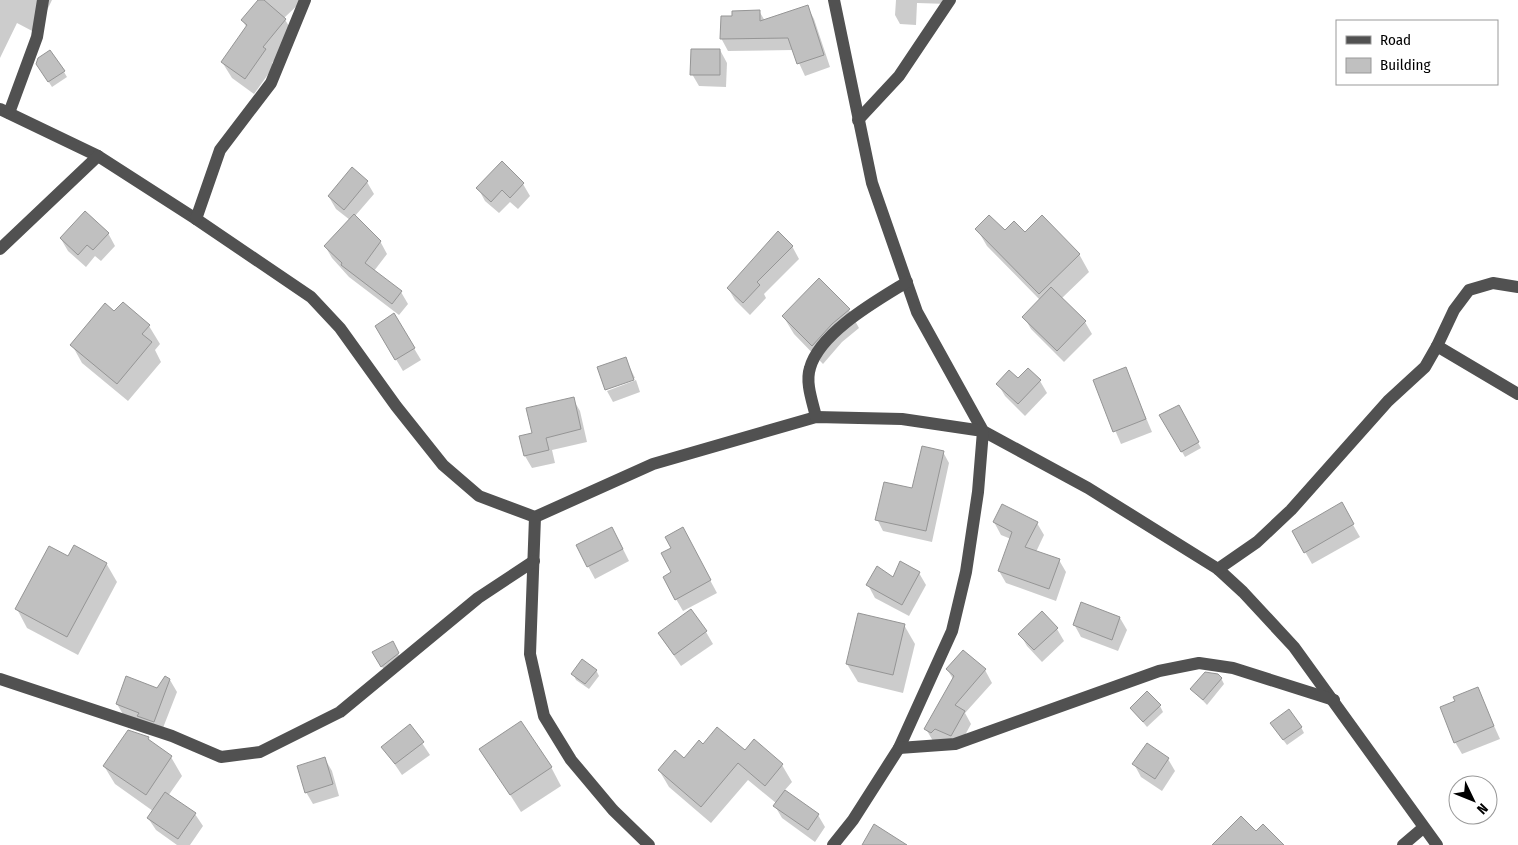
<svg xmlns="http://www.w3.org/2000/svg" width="1518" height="845" viewBox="0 0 1518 845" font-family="'Fira Sans Condensed',sans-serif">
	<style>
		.shadow { fill: #0003 }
		.building { fill: #c0c0c0; stroke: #959595 }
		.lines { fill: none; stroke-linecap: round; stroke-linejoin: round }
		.minor { stroke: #515151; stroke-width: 12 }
	</style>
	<rect width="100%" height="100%" fill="#fff"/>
	<g class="shadow">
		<polygon points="0,0 52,0 36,33 17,23 0,58"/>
		<polygon points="259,0 303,0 284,18 295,36 272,63 274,66 254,94 232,78 222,62 247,28 242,20"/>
		<polygon points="896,0 942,0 948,4 917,3 916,25 900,24 895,15"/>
		<polygon points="807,6 814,19 830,67 805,76 793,50 728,51 721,38 733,17 759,11 765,21"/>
		<polygon points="720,50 727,63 726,87 699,86 692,74"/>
		<polygon points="41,70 64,72 67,77 52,87"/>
		<polygon points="502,163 523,184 530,196 518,209 510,202 499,213 485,201 478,188"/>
		<polygon points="367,182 374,194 355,216 380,241 387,254 374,271 401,292 408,304 399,315 349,277 332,258 325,246 350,220 336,209 329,197"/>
		<polygon points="977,229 1025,234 1079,254 1089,272 1062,298 1085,322 1092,334 1064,362 1031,329 1024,317 1040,300 987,246"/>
		<polygon points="108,233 115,246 101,261 95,256 86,267 68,251 61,239"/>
		<polygon points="792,246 799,259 764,294 766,298 750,315 735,300 728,288"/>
		<polygon points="819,280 849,310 859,328 842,342 823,364 794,334 783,316"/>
		<polygon points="114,313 149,326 160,344 155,350 161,362 128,401 82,363 72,345"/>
		<polygon points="394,315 421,360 403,371 376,326"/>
		<polygon points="625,358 635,378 606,390 598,368"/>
		<polygon points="1125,368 1152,432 1121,444 1094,381"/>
		<polygon points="636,380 640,392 613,402 607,391"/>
		<polygon points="1018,380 1040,381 1047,393 1025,416 1005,396 998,384"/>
		<polygon points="573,399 580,411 587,442 552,450 555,463 532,468 525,456 533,434"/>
		<polygon points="1178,407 1201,448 1185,457 1161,415"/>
		<polygon points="943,452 949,463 932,542 883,531 877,519 913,490"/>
		<polygon points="1341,504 1360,537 1312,564 1294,532"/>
		<polygon points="994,522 1037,523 1044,535 1036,552 1059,560 1066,572 1056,601 1006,583 999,571 1011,539 1001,535"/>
		<polygon points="619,541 629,561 595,579 588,566"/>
		<polygon points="689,541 717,593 683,611 676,599 673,572"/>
		<polygon points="68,558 106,563 117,582 78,655 27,628 17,609"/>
		<polygon points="919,573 926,585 909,616 875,598 868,585"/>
		<polygon points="1120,618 1127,630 1118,651 1081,637 1074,624"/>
		<polygon points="904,625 915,644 903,693 858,682 847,664"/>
		<polygon points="1057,629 1064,641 1042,662 1027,646 1020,634"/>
		<polygon points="706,632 713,644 681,666 659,634"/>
		<polygon points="392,643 401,659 385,672 374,652"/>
		<polygon points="947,669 985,670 992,683 965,713 971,724 958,748 933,741 926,729 953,679"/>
		<polygon points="596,670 599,676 589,689 576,680 573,674"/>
		<polygon points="1221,678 1224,684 1207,705 1192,689"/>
		<polygon points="170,680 177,692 161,733 124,716 117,704 157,689"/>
		<polygon points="1477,688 1500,739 1462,754 1455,742"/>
		<polygon points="1160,706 1163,712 1147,727 1131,708"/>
		<polygon points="1301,727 1304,733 1287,745 1275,729"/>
		<polygon points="148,738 151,743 171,757 182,776 168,796 195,814 203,826 190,845 177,845 156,830 148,818 153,811 115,784 104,766"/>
		<polygon points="754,741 782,765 792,782 784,791 818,815 825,827 815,842 782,818 775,806 776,803 748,780 711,823 669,787 659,770 684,760 703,745 745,752"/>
		<polygon points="422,743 430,755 402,775 383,747"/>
		<polygon points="481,749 551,767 561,786 521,812"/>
		<polygon points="325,759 332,771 339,796 313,804 306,792"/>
		<polygon points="1168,759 1175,771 1162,791 1141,777 1134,764"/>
	</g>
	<g class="building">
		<polygon points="258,0 264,0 286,19 263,47 266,49 245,79 221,62 247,25 241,20"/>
		<polygon points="808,5 824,55 797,64 788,38 720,39 721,16 732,16 732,11 760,10 760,21"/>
		<polygon points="691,49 720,49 720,75 690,75"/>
		<polygon points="50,50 65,71 48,82 36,64 38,58"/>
		<polygon points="502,161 524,183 510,198 502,190 491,202 476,188"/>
		<polygon points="352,167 368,181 344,210 328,196"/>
		<polygon points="85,211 109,233 93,250 87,245 78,255 60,238"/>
		<polygon points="354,214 381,241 365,263 402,291 392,304 341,265 342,263 324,246"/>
		<polygon points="989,215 1005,230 1014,221 1025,232 1042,215 1080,254 1039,294 975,229"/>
		<polygon points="778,231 793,246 757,282 760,285 743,303 727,288"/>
		<polygon points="819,278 850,309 832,324 812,346 782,316"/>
		<polygon points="1051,287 1086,321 1057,351 1022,317"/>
		<polygon points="123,302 150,325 142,334 152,342 117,384 70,345 105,303 114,311"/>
		<polygon points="394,313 415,348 395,360 375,326"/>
		<polygon points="626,357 634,380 605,390 597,367"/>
		<polygon points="1126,367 1146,419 1113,432 1093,380"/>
		<polygon points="1028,368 1041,380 1018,404 996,384 1009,370 1018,378"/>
		<polygon points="574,397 581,429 546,438 549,450 524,456 519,436 532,433 526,408"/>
		<polygon points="1179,405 1199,442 1181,452 1159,415"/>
		<polygon points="922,446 944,451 926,531 875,520 884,482 912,488"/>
		<polygon points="1342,502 1354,524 1304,553 1292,531"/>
		<polygon points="1002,504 1038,522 1025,547 1060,559 1049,589 998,571 1012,532 993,522"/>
		<polygon points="612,527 623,549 587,567 576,545"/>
		<polygon points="683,527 711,580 675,600 663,577 671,572 661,553 671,548 665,537"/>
		<polygon points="74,545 107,563 67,637 15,609 49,546 68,556"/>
		<polygon points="900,561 920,572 902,605 866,585 877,566 893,577"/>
		<polygon points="1081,602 1120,617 1112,640 1073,625"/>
		<polygon points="691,609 707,631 674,655 658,633"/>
		<polygon points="1042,611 1058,628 1034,650 1018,634"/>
		<polygon points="858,613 905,624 893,675 846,664"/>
		<polygon points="393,641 399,653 381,667 372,652"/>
		<polygon points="963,650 986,669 955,705 965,711 951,736 935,729 931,733 924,729 954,676 946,669"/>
		<polygon points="582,659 597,670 585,684 571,674"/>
		<polygon points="1205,672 1218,674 1222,678 1203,700 1190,689"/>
		<polygon points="126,676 157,688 165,676 170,679 154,722 137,716 139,713 116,704"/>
		<polygon points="1478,687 1494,726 1454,743 1440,707 1455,701 1453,697"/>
		<polygon points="1147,691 1161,705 1143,722 1130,708"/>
		<polygon points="1289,709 1302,727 1283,740 1270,723"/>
		<polygon points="521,721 552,767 510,795 479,749"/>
		<polygon points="410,724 424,742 395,764 381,747"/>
		<polygon points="717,727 745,750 754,739 783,764 765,786 738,763 701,807 658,770 675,750 684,758 699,740 703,744"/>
		<polygon points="128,730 149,737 148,739 172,756 146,795 103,766"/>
		<polygon points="1147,743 1169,758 1155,779 1132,764"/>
		<polygon points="325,757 333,784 305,793 297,766"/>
		<polygon points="785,790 819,814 808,830 773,806"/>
		<polygon points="165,792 196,813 178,839 147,818"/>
		<polygon points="1241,816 1256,831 1263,824 1284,845 1212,845"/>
		<polygon points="874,824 907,845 862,845"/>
	</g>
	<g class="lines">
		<g class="minor">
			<polyline points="834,0 872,183 917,312 983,431 1088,488 1218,569 1243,592 1294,647 1437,845"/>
			<polyline points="0,109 98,156 196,219 311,297 340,328 396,406 443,465 479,496 535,517 653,464 816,417 902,419 983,431 978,492 966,572 952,631 899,748 853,820 833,845"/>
			<polyline points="9,113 37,37 43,0"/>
			<polyline points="858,120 899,76 950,0"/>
			<polyline points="196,219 220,150 271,83 305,0"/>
			<polyline points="0,249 98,156"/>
			<polyline points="1437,346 1518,394"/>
			<path d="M816 417C813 403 805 383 810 368 820 332 878 300 907 282"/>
			<polyline points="535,517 530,654 544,716 571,760 613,810 649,845"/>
			<polyline points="1218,569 1257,542 1291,510 1388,401 1425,367 1437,346 1454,310 1469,290 1493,283 1518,287"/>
			<polyline points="0,679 172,736 221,757 260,752 340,712 478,598 534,561"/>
			<polyline points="899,748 955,744 1159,671 1199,663 1233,668 1334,700"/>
			<polyline points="1403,845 1423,828"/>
		</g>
	</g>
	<rect x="1336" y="20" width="162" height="65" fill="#ffffff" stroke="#999999"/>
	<rect x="1346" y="36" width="25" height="8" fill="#515151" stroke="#999999"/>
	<text x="1380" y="45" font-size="15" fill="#000000">Road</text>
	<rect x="1346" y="58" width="25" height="15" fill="#c0c0c0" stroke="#999999"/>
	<text x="1380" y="70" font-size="15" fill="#000000">Building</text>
	<g transform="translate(1473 800) rotate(133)"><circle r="24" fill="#ffffff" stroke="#999999"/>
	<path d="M0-4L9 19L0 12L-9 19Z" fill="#000000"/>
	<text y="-8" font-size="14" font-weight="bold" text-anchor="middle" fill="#000000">N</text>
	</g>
</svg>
